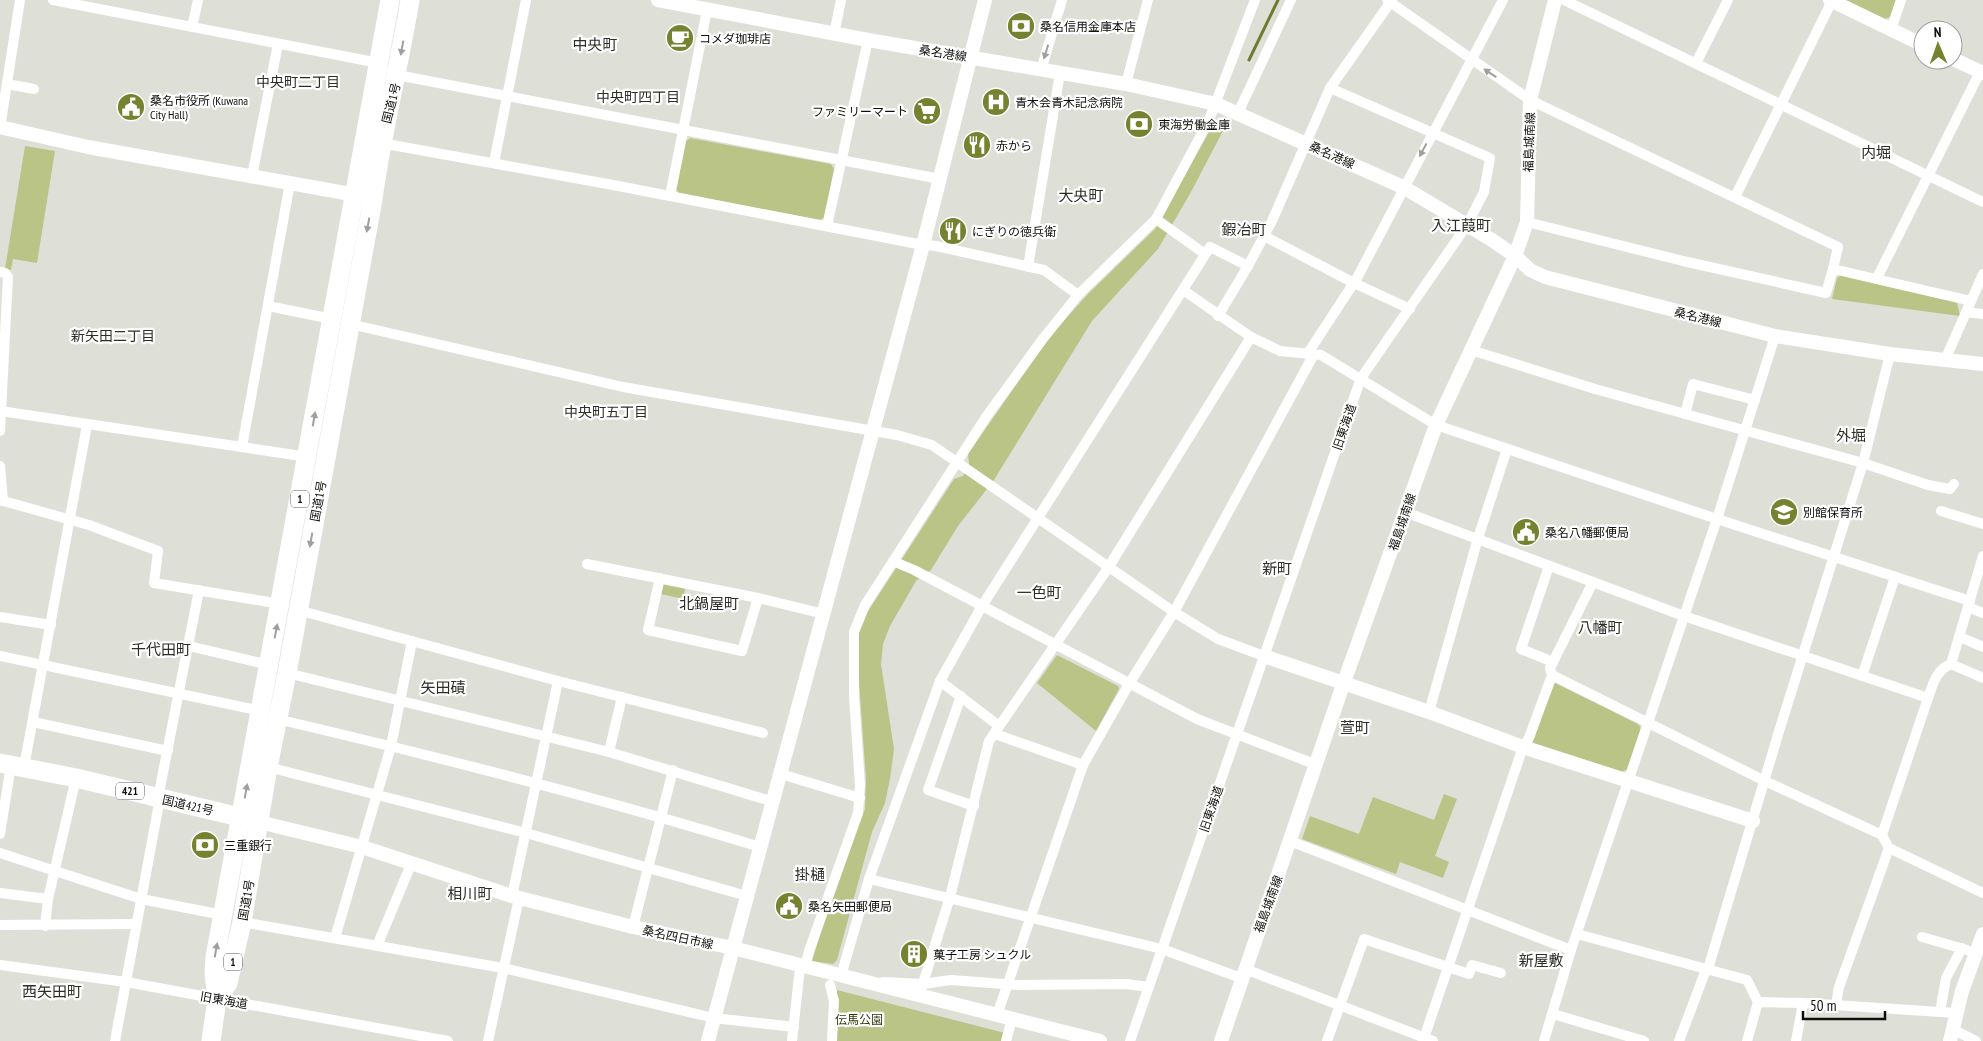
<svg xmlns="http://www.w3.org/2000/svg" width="1983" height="1041" viewBox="0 0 1983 1041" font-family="'PT Sans Narrow','Noto Sans JP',sans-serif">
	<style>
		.green { fill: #b9c486 }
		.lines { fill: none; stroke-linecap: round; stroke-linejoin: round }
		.stream { stroke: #6f7a31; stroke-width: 3 }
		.street { stroke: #fff; stroke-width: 10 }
		.secondary { stroke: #fff; stroke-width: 14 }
		.highway { stroke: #fff; stroke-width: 19 }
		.oneway { fill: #9f9f9e }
		.labels { text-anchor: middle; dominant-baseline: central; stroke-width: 4.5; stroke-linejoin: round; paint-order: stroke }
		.shield { fill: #fff; stroke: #575856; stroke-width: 1 }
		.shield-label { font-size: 11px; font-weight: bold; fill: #0f100d }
		.poi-label { font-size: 12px; fill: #0f100d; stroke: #fff; text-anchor: start }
		.street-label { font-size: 12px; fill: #0f100d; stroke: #fff }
		.park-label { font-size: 12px; fill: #343a10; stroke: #fff }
		.neighbourhood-label { font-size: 14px; fill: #2c2e28; stroke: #fff }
		.quarter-label { font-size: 15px; fill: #2c2e28; stroke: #fff }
	</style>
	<rect width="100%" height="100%" fill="#dee0d8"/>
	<g class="green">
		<polygon points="1844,0 1896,0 1890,17 1885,19"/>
		<polygon points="1215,121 1225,127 1191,192 1158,249 1092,321 994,480 958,526 931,570 916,581 890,626 883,644 881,664 894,749 890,779 885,803 872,832 837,960 833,964 812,961 839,875 865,809 866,779 857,654 858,635 863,619 954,479 963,476 969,464 968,454 1051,335 1088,294 1156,228"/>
		<polygon points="690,138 831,164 834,169 824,218 819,220 679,193 676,189 686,141"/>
		<polygon points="25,146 55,151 37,263 13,259 11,270 5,269"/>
		<polygon points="1841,275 1957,302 1960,316 1832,299 1837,278"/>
		<polygon points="663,581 686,585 683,599 661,594"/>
		<polygon points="1057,655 1118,686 1119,689 1096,731 1037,683"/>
		<polygon points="1555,683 1638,724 1641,728 1628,769 1621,772 1533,744 1532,739"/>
		<polygon points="1444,794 1457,799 1435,856 1449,862 1443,878 1400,862 1396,874 1302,839 1310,816 1359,834 1373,797 1434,820"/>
		<polygon points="837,990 1005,1033 1002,1041 836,1041"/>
	</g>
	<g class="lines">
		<polyline class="stream" points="1249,60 1278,0"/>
		<g class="street">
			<polyline points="53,0 379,63"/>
			<polyline points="1387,0 1530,100 1838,247 1833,269 1971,301"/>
			<polyline points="1564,0 1983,202"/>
			<polyline points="192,27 198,0"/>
			<polyline points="1891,30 1901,0"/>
			<polyline points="834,34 841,0"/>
			<polyline points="1696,63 1728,0"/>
			<polyline points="1041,70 1062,0"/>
			<polyline points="397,75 940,179"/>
			<polyline points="7,84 34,89"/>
			<polyline points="1126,84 1148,0"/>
			<polyline points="1238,113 1291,0"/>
			<polyline points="0,128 20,0"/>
			<polyline points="381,143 613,185 923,245 936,246 1044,270 1078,295"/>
			<polyline points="494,163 526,0"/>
			<polyline points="252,176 278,44"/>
			<polyline points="670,196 707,10"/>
			<polyline points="1735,197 1832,1"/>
			<polyline points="1156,219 1205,254"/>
			<polyline points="1527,222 1683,261 1826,293 1833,269"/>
			<polyline points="827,226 868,40"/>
			<polyline points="1264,236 1354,283 1410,309"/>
			<polyline points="1028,267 1060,73"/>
			<polyline points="0,272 5,273 8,277 0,431"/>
			<polyline points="1877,278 1980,72"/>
			<polyline points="1183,290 1251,337 1280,351 1321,355 1436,425 1717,519 1970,601"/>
			<polyline points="268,306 332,319"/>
			<polyline points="1966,312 1983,314"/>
			<polyline points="1218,316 1248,266"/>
			<polyline points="350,324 623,387 897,435 932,445 1174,612 1218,639 1264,656"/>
			<polyline points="1471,350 1595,389 1863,463 1928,485 1950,489 1954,484"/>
			<polyline points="1308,353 1357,278 1503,0"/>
			<polyline points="1945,360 1983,274"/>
			<polyline points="0,411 242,447 290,183"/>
			<polyline points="1685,414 1693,384 1755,400"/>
			<polyline points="242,447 308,457"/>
			<polyline points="0,466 3,501"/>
			<polyline points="0,500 89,525 158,551 154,583 281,604"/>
			<polyline points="1941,511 1983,524"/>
			<polyline points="1405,512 1684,616 1928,698 1882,835 1889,848 1983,893"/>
			<polyline points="895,562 914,570 1197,719 1317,765"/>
			<polyline points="587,564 758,598"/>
			<polyline points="660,578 648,630 742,651 758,598 824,614"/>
			<polyline points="1968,607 1983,613"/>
			<polyline points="298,610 558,681 763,733"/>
			<polyline points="0,617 51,625"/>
			<polyline points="1960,637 1983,647"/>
			<polyline points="189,646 269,665"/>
			<polyline points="0,656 261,711"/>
			<polyline points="1553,662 1593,582"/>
			<polyline points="1951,664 1983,678"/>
			<polyline points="287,673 609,752 774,802"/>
			<polyline points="1552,675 1765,781 1882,835"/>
			<polyline points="1862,676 1895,577"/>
			<polyline points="940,681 999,726"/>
			<polyline points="961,696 928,790 974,806"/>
			<path d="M1928 698C1933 684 1936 670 1951 664L1983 556"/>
			<polyline points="1429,712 1478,538 1507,449"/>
			<path d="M277 719C439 757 601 798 760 847"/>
			<polyline points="33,722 168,751"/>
			<polyline points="995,734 1083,765"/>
			<polyline points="609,752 622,697"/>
			<polyline points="24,767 87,425"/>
			<polyline points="268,767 526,833 747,896"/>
			<polyline points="781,774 860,798"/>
			<polyline points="158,798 199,590"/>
			<polyline points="0,834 11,765"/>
			<polyline points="1290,841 1571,950"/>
			<polyline points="0,853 141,899 223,915"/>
			<polyline points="869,879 1162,949 1241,978"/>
			<polyline points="0,893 48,899 76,778"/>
			<polyline points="512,896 558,681"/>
			<polyline points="242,922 503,968 714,1018 794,1027"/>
			<polyline points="0,925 136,924"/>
			<polyline points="45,926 48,899"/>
			<polyline points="633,927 673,770"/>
			<polyline points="1577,934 1747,980 1758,1002"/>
			<polyline points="1922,937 1967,950"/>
			<polyline points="335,938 391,746 412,641"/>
			<polyline points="377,946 412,862"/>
			<polyline points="0,965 126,982 448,1041"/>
			<polyline points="805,968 809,951 858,813 860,785 854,697 854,632 865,605 986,417 1042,340 1078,295 1156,219 1209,120 1255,0"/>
			<polyline points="1245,969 1433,1041"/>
			<polyline points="841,976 869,879 940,681 982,606 1210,247 1248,266 1272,221 1330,88 1392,0"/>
			<polyline points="883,982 923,984 951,980 1017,985 1126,984 1149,987"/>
			<polyline points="830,985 834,1001 832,1041"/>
			<polyline points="919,996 950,897 989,741 1108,568 1251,337"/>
			<polyline points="1836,1004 1839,987 1889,848"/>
			<polyline points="1940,1012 1946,978 1962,948"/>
			<polyline points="1553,1014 1644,1041"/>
			<polyline points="997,1015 1083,765 1129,684 1174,612 1314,354"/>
			<polyline points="1952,1029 1976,1041"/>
			<polyline points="115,1041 160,798"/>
			<polyline points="488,1041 519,898"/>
			<polyline points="792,1041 800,967"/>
			<polyline points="1006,1041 1012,1019"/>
			<polyline points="1130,1041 1361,378 1467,225 1484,192 1490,158 1330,88"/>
			<polyline points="1327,1041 1364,939 1469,974 1472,965 1501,973"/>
			<polyline points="1423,1041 1523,747 1529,738 1552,675 1550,668 1553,662 1521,649 1549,566"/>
			<polyline points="1544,1041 1571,950 1717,519 1775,336"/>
			<polyline points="1679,1041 1704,975 1708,969 1780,728 1863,463 1890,354"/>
			<polyline points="1747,1041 1758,1002 1803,1003"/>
			<polyline points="1796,1041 1803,1003 1956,1013"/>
		</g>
		<g class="secondary">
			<polyline points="658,0 868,40 1126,84 1216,104 1403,187 1492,240 1515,256 1530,270 1545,277 1775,336 1890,354 1983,364"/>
			<polyline points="1830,0 1923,45"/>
			<polyline points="1953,59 1983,73"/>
			<polyline points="0,127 88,147 362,196"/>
			<polyline points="1264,656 1429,712 1523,747 1753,821"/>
			<polyline points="259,822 362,847 512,896 633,927 733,948 1100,1041"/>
			<polyline points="708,1041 923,245 985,0"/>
			<polyline points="1221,1041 1344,682 1436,425 1515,256 1527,222 1530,100 1555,0"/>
			<polyline points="1950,1041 1962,991 1983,934"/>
		</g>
		<g class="highway">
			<polyline points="0,763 76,778 252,820"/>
			<path d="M217 999 228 983 242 922 268 767 287 673 373 199C382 132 399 67 410 0"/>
			<polyline points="211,1041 217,999 214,973 215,957 390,0"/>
		</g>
	</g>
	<defs><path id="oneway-solid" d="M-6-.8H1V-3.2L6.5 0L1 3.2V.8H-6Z" transform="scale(1.25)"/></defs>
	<g class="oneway">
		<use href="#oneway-solid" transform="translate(402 48) rotate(100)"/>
		<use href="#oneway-solid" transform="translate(1046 52) rotate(107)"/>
		<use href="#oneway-solid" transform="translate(1490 73) rotate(-147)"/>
		<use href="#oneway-solid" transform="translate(1423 150) rotate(118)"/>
		<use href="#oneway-solid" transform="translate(368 225) rotate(100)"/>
		<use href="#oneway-solid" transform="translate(314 419) rotate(-80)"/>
		<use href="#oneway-solid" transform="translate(311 540) rotate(100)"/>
		<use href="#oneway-solid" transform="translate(276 631) rotate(-79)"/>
		<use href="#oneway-solid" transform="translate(246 791) rotate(-80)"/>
		<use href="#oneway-solid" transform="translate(216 950) rotate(-80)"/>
	</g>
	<defs>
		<symbol id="bank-disc" viewBox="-11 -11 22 22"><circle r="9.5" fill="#76822f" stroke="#fff"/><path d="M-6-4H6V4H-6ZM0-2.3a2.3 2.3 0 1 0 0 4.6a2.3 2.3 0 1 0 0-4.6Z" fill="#fff"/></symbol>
		<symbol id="cafe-disc" viewBox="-11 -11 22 22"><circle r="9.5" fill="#76822f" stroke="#fff"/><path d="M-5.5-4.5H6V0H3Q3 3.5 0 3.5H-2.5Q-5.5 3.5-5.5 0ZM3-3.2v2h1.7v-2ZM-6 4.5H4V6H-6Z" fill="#fff"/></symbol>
		<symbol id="hospital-disc" viewBox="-11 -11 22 22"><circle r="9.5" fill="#76822f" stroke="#fff"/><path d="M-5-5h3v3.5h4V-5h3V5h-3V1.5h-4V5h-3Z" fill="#fff"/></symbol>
		<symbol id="civic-disc" viewBox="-11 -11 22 22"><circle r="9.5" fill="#76822f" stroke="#fff"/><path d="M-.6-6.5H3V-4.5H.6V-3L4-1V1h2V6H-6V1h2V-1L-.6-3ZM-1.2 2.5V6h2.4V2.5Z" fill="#fff"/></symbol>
		<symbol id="supermarket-disc" viewBox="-11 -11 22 22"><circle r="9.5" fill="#76822f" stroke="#fff"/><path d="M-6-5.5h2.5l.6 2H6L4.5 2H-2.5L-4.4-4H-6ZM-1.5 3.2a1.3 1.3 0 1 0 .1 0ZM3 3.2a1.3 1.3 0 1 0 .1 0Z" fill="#fff"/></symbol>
		<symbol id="restaurant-disc" viewBox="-11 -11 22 22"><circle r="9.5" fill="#76822f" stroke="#fff"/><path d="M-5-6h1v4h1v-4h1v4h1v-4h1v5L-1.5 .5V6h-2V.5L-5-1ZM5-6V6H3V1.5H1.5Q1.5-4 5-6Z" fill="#fff"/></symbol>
		<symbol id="school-disc" viewBox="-11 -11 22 22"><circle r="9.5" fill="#76822f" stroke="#fff"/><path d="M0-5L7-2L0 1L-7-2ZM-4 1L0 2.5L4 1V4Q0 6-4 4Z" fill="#fff"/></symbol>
		<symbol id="building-disc" viewBox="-11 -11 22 22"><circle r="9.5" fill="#76822f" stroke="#fff"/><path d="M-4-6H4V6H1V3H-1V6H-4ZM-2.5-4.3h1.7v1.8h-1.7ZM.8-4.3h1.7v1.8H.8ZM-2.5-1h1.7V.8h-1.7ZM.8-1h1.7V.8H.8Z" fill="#fff"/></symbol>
	</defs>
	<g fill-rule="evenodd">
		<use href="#bank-disc" x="1005" y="10" width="32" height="32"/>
		<use href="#cafe-disc" x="664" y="22" width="32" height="32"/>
		<use href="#hospital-disc" x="980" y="86" width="32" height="32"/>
		<use href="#civic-disc" x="115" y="91" width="32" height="32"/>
		<use href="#supermarket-disc" x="911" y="95" width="32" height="32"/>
		<use href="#bank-disc" x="1123" y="108" width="32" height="32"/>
		<use href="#restaurant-disc" x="961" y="129" width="32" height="32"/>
		<use href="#restaurant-disc" x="937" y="215" width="32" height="32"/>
		<use href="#school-disc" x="1768" y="496" width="32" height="32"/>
		<use href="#civic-disc" x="1510" y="516" width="32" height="32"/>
		<use href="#bank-disc" x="189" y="829" width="32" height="32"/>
		<use href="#civic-disc" x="773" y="890" width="32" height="32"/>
		<use href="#building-disc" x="898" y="938" width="32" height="32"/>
	</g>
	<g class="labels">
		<g class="shield">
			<rect x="291" y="490.5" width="18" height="17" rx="4"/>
			<rect x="116" y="782.5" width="28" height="17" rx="4"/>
			<rect x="224" y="953.5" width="18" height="17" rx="4"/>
		</g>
		<g class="shield-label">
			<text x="300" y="499">1</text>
			<text x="130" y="791">421</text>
			<text x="233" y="962">1</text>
		</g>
		<g class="poi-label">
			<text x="1040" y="26">桑名信用金庫本店</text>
			<text x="699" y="38">コメダ珈琲店</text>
			<text x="150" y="100">桑名市役所 (Kuwana<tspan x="150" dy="14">City Hall)</tspan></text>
			<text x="1015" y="102">青木会青木記念病院</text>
			<text x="908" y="111" text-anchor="end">ファミリーマート</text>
			<text x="1158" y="124">東海労働金庫</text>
			<text x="996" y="145">赤から</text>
			<text x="972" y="231">にぎりの徳兵衛</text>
			<text x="1803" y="512">別館保育所</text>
			<text x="1545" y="532">桑名八幡郵便局</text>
			<text x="224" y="845">三重銀行</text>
			<text x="808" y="906">桑名矢田郵便局</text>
			<text x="933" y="954">菓子工房 シュクル</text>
		</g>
		<g class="street-label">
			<text transform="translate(943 53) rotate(9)">桑名港線</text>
			<text transform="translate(391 103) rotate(-76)">国道1号</text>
			<text transform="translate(1529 142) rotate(-88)">福島城南線</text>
			<text transform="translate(1332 155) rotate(24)">桑名港線</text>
			<text transform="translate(1698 317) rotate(14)">桑名港線</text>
			<text transform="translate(1344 427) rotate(-71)">旧東海道</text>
			<text transform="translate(318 501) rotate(-80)">国道1号</text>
			<text transform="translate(1402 522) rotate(-71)">福島城南線</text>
			<text transform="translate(188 805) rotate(13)">国道421号</text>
			<text transform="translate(1211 809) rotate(-71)">旧東海道</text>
			<text transform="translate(246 900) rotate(-80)">国道1号</text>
			<text transform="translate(1268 904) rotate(-70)">福島城南線</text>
			<text transform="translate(678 937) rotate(12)">桑名四日市線</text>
			<text transform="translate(224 1000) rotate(10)">旧東海道</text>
		</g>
		<g class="park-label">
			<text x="859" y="1019">伝馬公園</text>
		</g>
		<g class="neighbourhood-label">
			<text x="298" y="82">中央町二丁目</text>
			<text x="638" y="97">中央町四丁目</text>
			<text x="113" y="336">新矢田二丁目</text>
			<text x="606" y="412">中央町五丁目</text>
		</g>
		<g class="quarter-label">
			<text x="595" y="44">中央町</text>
			<text x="1876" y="152">内堀</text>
			<text x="1081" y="195">大央町</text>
			<text x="1461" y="225">入江葭町</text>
			<text x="1244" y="229">鍜冶町</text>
			<text x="1851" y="435">外堀</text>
			<text x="1277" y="568">新町</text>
			<text x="1039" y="592">一色町</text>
			<text x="709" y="603">北鍋屋町</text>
			<text x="1600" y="627">八幡町</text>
			<text x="161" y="649">千代田町</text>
			<text x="443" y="687">矢田磧</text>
			<text x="1355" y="727">萱町</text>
			<text x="810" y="874">掛樋</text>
			<text x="470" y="893">相川町</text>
			<text x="1541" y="960">新屋敷</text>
			<text x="52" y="991">西矢田町</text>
		</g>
	</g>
	<g transform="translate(1938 45) rotate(358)"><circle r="24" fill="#ffffff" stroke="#9f9f9e"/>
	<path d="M0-4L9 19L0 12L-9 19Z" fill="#76822f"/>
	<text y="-8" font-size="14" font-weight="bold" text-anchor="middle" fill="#0f100d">N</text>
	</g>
	<path d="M1803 1011v8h82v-8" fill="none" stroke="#0f100d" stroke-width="2.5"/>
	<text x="1810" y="1011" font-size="15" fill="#0f100d" stroke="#ffffff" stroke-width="4" paint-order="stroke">50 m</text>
</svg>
